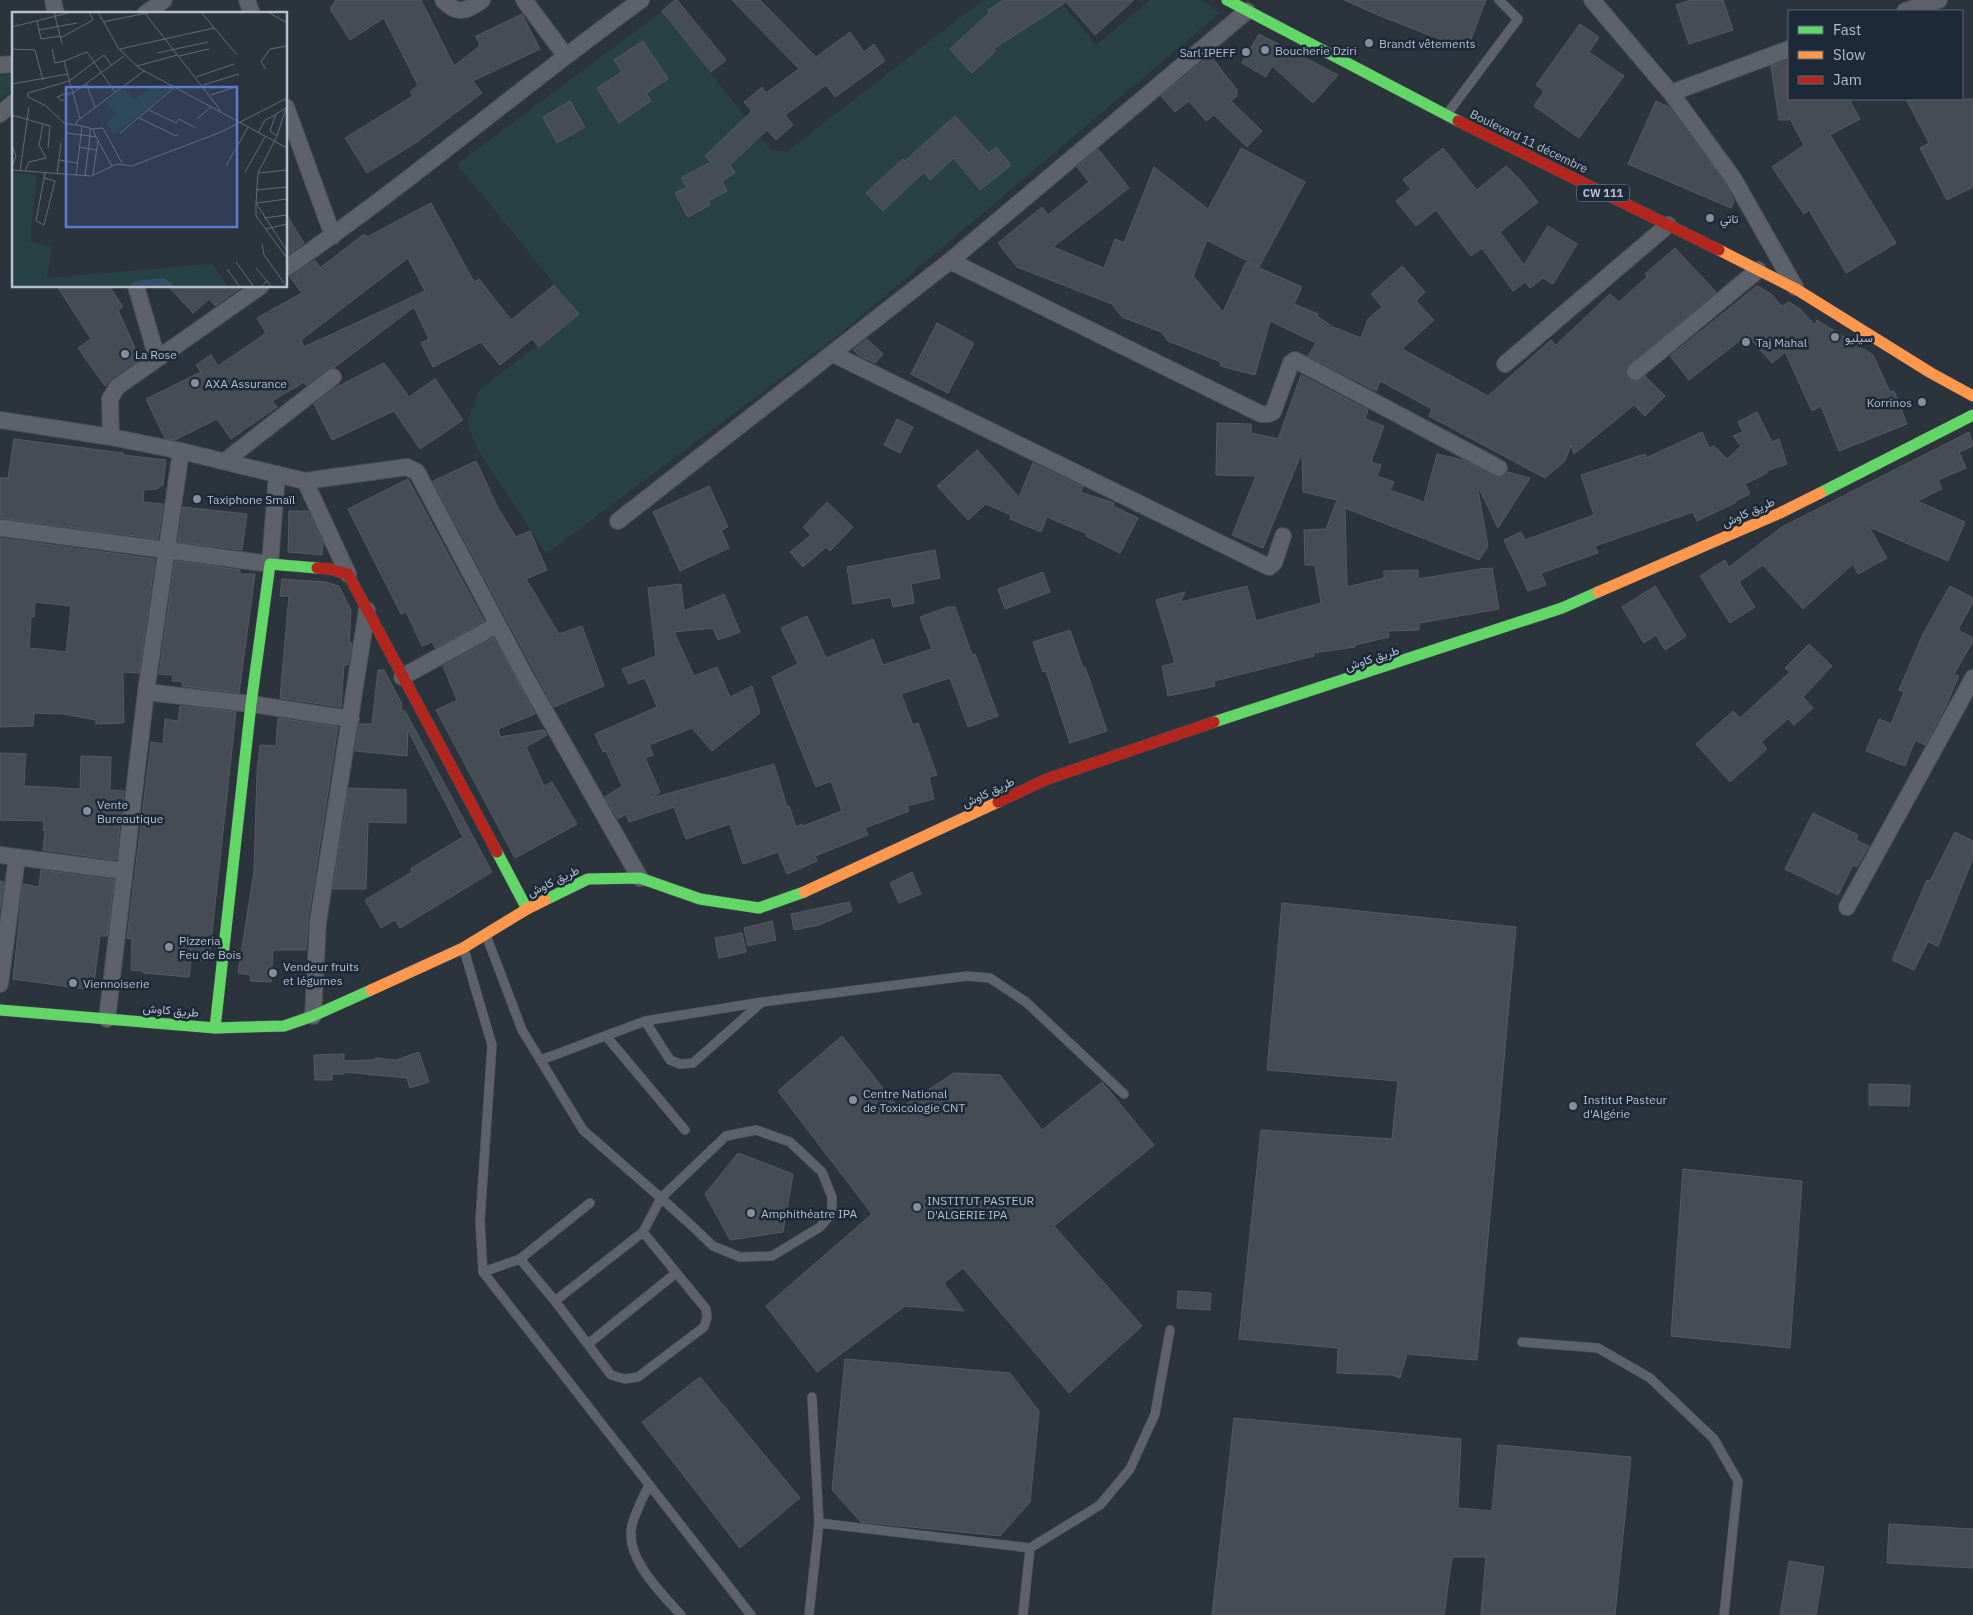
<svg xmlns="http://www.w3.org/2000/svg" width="1973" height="1615" viewBox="0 0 1973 1615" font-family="'IBM Plex Sans',Vazirmatn,sans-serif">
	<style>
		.green { fill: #274144 }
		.building { fill: #454c54; stroke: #535a63; fill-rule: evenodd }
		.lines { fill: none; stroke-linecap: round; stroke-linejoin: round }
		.lane-casing { stroke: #4a4f56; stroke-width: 10 }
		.street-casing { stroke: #4a4f56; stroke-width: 18 }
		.fast-casing { stroke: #4a4f56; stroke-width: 12 }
		.slow-casing { stroke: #4a4f56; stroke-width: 12 }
		.jam-casing { stroke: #4a4f56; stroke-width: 12 }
		.lane { stroke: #5c616a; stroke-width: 9 }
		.street { stroke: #5c616a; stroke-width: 16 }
		.fast { stroke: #63d668; stroke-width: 11 }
		.slow { stroke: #ff974d; stroke-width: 11 }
		.jam { stroke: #b3261e; stroke-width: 11 }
		.poi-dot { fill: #858e9a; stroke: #1d2939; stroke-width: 2 }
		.labels { text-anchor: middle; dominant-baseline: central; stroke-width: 5; stroke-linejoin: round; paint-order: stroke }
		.shield { fill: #1d2939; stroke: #8792a1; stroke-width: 1 }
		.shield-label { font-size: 11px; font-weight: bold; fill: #b5bfcd }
		.poi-label { font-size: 12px; fill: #b5bfcd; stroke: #1d2939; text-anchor: start }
		.street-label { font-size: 12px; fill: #b5bfcd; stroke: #1d2939 }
		.inset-road { fill: none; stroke: #626b76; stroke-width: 1 }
		.view { fill: #5a7bd4; fill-opacity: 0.15; stroke: #5a7bd4; stroke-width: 2.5 }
		.inset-edge { fill: none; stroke: #b5bfcd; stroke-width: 2.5 }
	</style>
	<rect width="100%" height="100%" fill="#2b333c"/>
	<g class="green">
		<polygon points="983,0 1059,0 1096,45 1150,0 1201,0 1220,13 840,334 546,554 477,448 467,423 480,389 579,314 457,164 662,11 770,149 786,152"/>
		<polygon points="14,72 14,89 0,100 0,75"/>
	</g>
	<g class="building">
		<polygon points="336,0 421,0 454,66 480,46 476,36 522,14 540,49 473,81 482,93 417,142 367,173 345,138 413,96 410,92 418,85 384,18 350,40 330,9"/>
		<polygon points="675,0 677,0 726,60 711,72 662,11"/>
		<polygon points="732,0 760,0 816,57 850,32 864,52 874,44 885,61 835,97 826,85 785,115 793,125 776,140 767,130 730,165 735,173 722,181 727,191 708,201 710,205 688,217 675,193 687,187 681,178 711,162 705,156 752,111 744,102 762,87 766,93 799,69"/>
		<polygon points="1004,0 1134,0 1095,35 1066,2 993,49 996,51 972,73 950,49 989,13 988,10"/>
		<polygon points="1344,0 1486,0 1467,50 1378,15"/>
		<polygon points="1691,0 1723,0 1733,30 1689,44 1676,5"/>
		<polygon points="1580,24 1599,37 1589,52 1624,76 1579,138 1534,106 1544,91 1536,85"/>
		<polygon points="1259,34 1338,75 1313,103 1272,66 1266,77 1242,63"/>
		<polygon points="643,41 668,79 646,93 651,101 619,123 597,88 622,72 614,60"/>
		<polygon points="1210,55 1237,90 1237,96 1231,101 1262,131 1247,147 1214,115 1206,121 1189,101 1175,112 1161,96"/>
		<polygon points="1789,60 1789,99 1849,99 1860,119 1830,135 1896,243 1846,273 1809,210 1804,214 1772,167 1804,145 1789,117 1789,120 1779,120 1771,66"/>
		<polygon points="1906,99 1973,99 1973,187 1947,200 1920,148 1929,143"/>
		<polygon points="570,101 585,127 557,143 543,117"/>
		<polygon points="1656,101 1669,107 1725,183 1734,201 1731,208 1628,164"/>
		<polygon points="955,116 989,153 996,147 1011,165 980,190 954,158 930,180 924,172 883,211 866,193 903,159 905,161"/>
		<polygon points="1241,148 1305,182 1259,267 1207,240 1193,276 1223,312 1246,262 1302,287 1294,304 1318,314 1317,316 1333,327 1361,338 1368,319 1382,307 1371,294 1402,266 1425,292 1416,301 1434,320 1402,349 1488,396 1551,340 1556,345 1610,294 1619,302 1648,276 1645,274 1675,248 1716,292 1626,368 1625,374 1628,379 1636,382 1645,376 1665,396 1645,416 1634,405 1574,454 1571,445 1565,461 1545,478 1429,416 1432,409 1380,381 1376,391 1308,356 1316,343 1270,321 1255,375 1220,366 1221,362 1168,341 1161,332 1122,317 1112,304 1017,267 998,243 1042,207 1048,215 1089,182 1077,167 1098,149 1129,188 1053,247 1104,268 1115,239 1124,243 1154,167 1208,209"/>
		<polygon points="1443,148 1477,190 1506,166 1521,181 1538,202 1500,232 1524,265 1548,226 1577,244 1553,284 1543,278 1530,288 1525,282 1513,291 1482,248 1471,256 1436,210 1416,226 1396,201 1411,189 1403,180"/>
		<path d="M431 203 474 282 479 279 511 320 554 285 579 314 539 347 532 339 500 365 481 342 433 367 421 343 429 339 414 307 335 367 327 369 306 386 304 382 272 401 277 407 231 439 217 419 175 440 165 438 146 399 201 372 196 365 211 355 218 366 266 333 257 318 302 293 290 277 315 260 320 268 364 234 367 237ZM408 258 425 291 304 347 301 340Z"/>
		<polygon points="286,214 304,243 286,256"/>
		<polygon points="57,286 109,286 123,307 118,310 140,359 111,379 105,386 78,348 91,339"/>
		<polygon points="168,286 243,286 215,306 209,299 193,313"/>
		<polygon points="1757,286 1770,293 1782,306 1789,302 1800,309 1815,325 1817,320 1873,355 1890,392 1894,391 1907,424 1839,451 1821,406 1812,411 1785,352 1772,363 1747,335 1689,380 1670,356"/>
		<polygon points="937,323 974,343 948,393 911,374"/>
		<polygon points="867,339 883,354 875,363 860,356 853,350"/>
		<polygon points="384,363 409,397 435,379 463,420 420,449 394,411 332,440 314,404 335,388"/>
		<polygon points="1301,375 1368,410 1365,419 1384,426 1371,462 1381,465 1377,476 1394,482 1390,490 1424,502 1437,454 1463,460 1495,477 1504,477 1508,472 1530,478 1498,528 1480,490 1478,490 1488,546 1479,560 1345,508 1347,587 1384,578 1384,571 1418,570 1418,579 1480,569 1492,568 1499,609 1419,623 1419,630 1388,631 1389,637 1355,645 1355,647 1313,653 1314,656 1214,681 1215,686 1168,696 1162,666 1175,663 1156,600 1185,592 1180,602 1247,586 1256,621 1321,603 1315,565 1305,565 1304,530 1326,529 1337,500 1303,492 1302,452 1263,548 1232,535 1256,476 1216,475 1217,423 1251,424 1251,433 1278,439"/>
		<polygon points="1757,412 1772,442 1779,439 1787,464 1766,471 1767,473 1745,484 1750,494 1735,501 1735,503 1697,521 1693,512 1595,546 1598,553 1541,573 1546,585 1528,591 1504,540 1521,532 1525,540 1594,515 1581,475 1645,454 1646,458 1702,432 1709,448 1714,446 1727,459 1741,446 1733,436 1743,432 1738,422"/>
		<polygon points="897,419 913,427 900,453 884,445"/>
		<polygon points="1969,432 1973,446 1959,452 1966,468 1938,480 1942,489 1917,501 1965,522 1948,561 1869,527 1887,558 1858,574 1853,564 1803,609 1763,565 1739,582 1755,607 1730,623 1700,576 1725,560 1729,567 1782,527"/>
		<polygon points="14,439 123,453 123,455 166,460 163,485 157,489 144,490 143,502 163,504 158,539 0,518 0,478 8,478"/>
		<polygon points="977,450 1019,497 1033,463 1083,487 1080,492 1114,503 1113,506 1138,518 1120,553 1086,536 1087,534 1047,517 1041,532 1010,519 1011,515 986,504 968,520 937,486"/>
		<polygon points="476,461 498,508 516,537 530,531 547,570 526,579 559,634 582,626 604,686 554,707 534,671 433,481"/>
		<polygon points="408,479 484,621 435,648 432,642 422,646 406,612 401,614 348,509"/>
		<polygon points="709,486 728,527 721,530 729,548 680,571 653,512"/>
		<polygon points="827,502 853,527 830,551 826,547 803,567 790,552 811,535 803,527"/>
		<polygon points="183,507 247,514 242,550 178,542"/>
		<polygon points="289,511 308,511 323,543 322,555 288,552"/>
		<path d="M0 538 155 559 139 673 123 672 124 723 96 724V720L64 714 34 713 33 726 0 727ZM35 602 71 606 66 652 29 648 31 617H34Z"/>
		<polygon points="935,550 940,578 911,584 914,603 893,607 891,597 853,604 847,567"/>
		<polygon points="175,561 240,570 240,574 255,574 239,693 182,686 183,682 172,681 173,675 159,674"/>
		<polygon points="1043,572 1050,592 1005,609 998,589"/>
		<polygon points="282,579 325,582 339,586 351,610 349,643 352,643 348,665 344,665 341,707 280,698 289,596 280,596"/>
		<polygon points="681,584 684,611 724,594 740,632 718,640 713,628 674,632 694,676 717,667 730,697 752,686 760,713 712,751 692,728 649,745 653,755 645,758 660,792 652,798 774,764 787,807 789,806 796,827 802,824 803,826 842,811 831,781 816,787 772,677 798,664 781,628 807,616 826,658 873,639 883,665 932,649 920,617 948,607 955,607 972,655 975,654 998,716 968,727 950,678 901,694 913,725 918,723 937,775 929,777 934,799 907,806 909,811 865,828 868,835 815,856 817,861 787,874 778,852 743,864 730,824 686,839 674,807 629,822 626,814 618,819 605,797 622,786 606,751 603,752 595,734 657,707 645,678 629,684 622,669 656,656 648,588"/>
		<polygon points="1655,586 1686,636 1665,650 1656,635 1644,643 1622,607"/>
		<polygon points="1950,586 1973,598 1973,602 1958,630 1973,638 1973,641 1954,674 1959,676 1946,706 1925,745 1915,740 1905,766 1866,751 1879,719 1891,724 1904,692 1899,690 1923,634"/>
		<polygon points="1070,630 1083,668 1085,667 1107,731 1070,743 1046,671 1043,672 1033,642"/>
		<polygon points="494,638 535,714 498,729 500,737 544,730 547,735 526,747 544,786 552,782 577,824 515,858 436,710 457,700 443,666"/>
		<polygon points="1809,644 1832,666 1803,697 1813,708 1794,725 1788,719 1761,742 1767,749 1730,782 1696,744 1733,711 1740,718 1790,672 1785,668"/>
		<polygon points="378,670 384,670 402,704 401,710 405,711 492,872 400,928 395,920 381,928 365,900 412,872 410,869 463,837 408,730 407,756 355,751 359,724 372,724"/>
		<polygon points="180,706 236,712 209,961 191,959 189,977 143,973 143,971 131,970 132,939 127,938 151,742 163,744 165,719 178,721"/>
		<polygon points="278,718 338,727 308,920 306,950 273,950 271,982 250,981 251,975 238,973 254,872 257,773 260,745 276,746"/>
		<polygon points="0,753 26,754 24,786 80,789 81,756 111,757 110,790 124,791 116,860 43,850 45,830 43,830 44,821 0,820"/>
		<polygon points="349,788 406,790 406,823 368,822 366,889 333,889"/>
		<polygon points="1813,813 1858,835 1856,840 1869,846 1857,867 1853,865 1838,895 1785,869"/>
		<polygon points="1955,832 1973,841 1973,858 1938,946 1928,942 1914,970 1892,960 1927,880 1930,881"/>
		<polygon points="41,870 114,880 107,936 100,936 93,990 13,979 23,884 39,887"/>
		<polygon points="912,872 921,894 899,903 890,883"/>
		<polygon points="0,881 4,882 0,909"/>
		<polygon points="849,902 852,911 819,925 794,930 791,914"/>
		<polygon points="1282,903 1516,927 1477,1360 1407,1354 1400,1378 1392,1375 1337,1373 1338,1348 1239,1339 1261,1130 1392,1139 1398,1081 1267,1070"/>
		<polygon points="772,921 776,940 748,946 744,928"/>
		<polygon points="742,933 746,952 719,958 715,938"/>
		<polygon points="842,1036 899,1109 954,1073 1000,1075 1042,1130 1102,1082 1154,1145 1054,1226 1142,1326 1069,1393 963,1268 944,1283 964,1311 905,1306 817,1372 766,1306 872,1214 778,1091"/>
		<polygon points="419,1052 429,1082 410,1088 407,1078 344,1072 344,1074 332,1074 332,1080 315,1080 314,1055 344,1054 344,1061 375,1060 375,1058 396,1060"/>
		<polygon points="1869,1084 1910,1085 1909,1106 1869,1105"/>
		<polygon points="738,1153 793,1174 783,1232 730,1240 705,1194"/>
		<polygon points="1683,1169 1802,1181 1790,1348 1671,1336"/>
		<polygon points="1178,1291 1211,1293 1210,1310 1177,1308"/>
		<polygon points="845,1359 1010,1373 1039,1411 1030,1502 1000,1536 861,1522 832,1490"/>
		<polygon points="700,1377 800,1498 740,1548 642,1422"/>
		<polygon points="1234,1418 1461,1439 1458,1508 1492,1511 1498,1445 1631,1457 1615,1615 1481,1615 1486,1557 1452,1557 1444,1615 1212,1615"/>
		<polygon points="1889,1524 1973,1529 1973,1568 1887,1563"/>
		<polygon points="1789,1561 1824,1567 1816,1615 1780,1615"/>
	</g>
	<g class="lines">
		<defs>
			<g id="lane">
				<polyline points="1447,114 1518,19 1499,0"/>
				<polyline points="486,935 522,1030 583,1130 661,1198 691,1225 713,1246 740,1257 772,1256 820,1227 832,1213 832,1197 822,1172 790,1142 756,1130 726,1136 661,1198 643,1232 555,1301 520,1259"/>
				<polyline points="464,950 492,1045 480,1221 483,1272 751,1615"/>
				<polyline points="645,1021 670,1060 680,1064 693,1063 762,1002"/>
				<polyline points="606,1036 685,1130"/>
				<polyline points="541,1060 645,1021 762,1002 967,976 990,978 1026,1002 1124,1094"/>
				<polyline points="483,1272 520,1259 590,1203"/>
				<polyline points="555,1301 611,1375 625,1379 638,1377 704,1327 707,1317 706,1309 643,1232"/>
				<polyline points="1522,1342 1598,1348 1650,1378 1714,1439 1738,1481 1724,1615"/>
				<polyline points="588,1344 676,1273"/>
				<polyline points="812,1397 819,1523"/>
				<path d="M649 1485C643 1497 636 1511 632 1525 624 1557 661 1593 681 1615"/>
				<polyline points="809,1615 819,1523 1030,1548 1100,1505 1130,1469 1155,1414 1170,1330"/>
				<polyline points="1023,1615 1030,1548"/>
			</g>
			<g id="street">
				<polyline points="53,0 56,14"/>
				<polyline points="247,0 252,14"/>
				<path d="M443 0C457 15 466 12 482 0"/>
				<polyline points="524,0 565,55"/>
				<polyline points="1592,0 1671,93 1733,178 1795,287"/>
				<polyline points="1905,11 1939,0"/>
				<polyline points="145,14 164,0"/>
				<polyline points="0,65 14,64"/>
				<polyline points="1671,93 1789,49"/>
				<polyline points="286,107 333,236"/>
				<polyline points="0,114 14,102"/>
				<polyline points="950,261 1261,414 1268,414 1273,412 1291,363 1295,360 1499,468"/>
				<path d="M286 268C408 184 521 87 641 0"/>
				<polyline points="136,286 157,358"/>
				<polyline points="833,354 1269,567 1274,563 1283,536"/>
				<polyline points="1505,364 1668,225"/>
				<polyline points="1635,372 1758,270"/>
				<polyline points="0,420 111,437 181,451 146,692 107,1019"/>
				<polyline points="111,437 110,399 117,387 261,286"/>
				<polyline points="181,451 305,481 348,574"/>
				<polyline points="225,461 333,377"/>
				<polyline points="305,481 407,467 417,472 525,676 640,878"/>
				<polyline points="618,521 950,261 1247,11"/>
				<polyline points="2,528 270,564 277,474"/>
				<polyline points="402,677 497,625"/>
				<polyline points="146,692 251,704 351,719"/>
				<polyline points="0,855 124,871"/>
				<polyline points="1847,907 1973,678"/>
				<polyline points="0,984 17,857"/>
				<polyline points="313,1016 318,922 367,610"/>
			</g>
			<g id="fast">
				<polyline points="1227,0 1458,121"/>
				<polyline points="1820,493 1973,415"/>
				<polyline points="1214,722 1562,608 1598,592"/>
				<polyline points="497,852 527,909"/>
				<polyline points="545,900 588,879 640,878 700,899 759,908 804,892"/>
				<polyline points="0,1010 215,1028 284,1026 313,1016 371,990"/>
				<polyline points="215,1028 251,704 270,564 317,568"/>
			</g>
			<g id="slow">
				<polyline points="1719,250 1796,289 1931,373 1973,396"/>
				<polyline points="1598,592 1780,513 1820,493"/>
				<polyline points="804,892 998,802"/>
				<polyline points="371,990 463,948 527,909 545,900"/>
			</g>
			<g id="jam">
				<polyline points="1458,121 1719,250"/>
				<polyline points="317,568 330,569 348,574 497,852"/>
				<polyline points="998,802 1047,779 1214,722"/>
			</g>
		</defs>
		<use href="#lane" class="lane-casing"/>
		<use href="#street" class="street-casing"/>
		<use href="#fast" class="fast-casing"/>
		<use href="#slow" class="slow-casing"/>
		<use href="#jam" class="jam-casing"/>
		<use href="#lane" class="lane"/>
		<use href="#street" class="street"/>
		<use href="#fast" class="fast"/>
		<use href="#slow" class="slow"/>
		<use href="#jam" class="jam"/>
	</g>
	<g class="poi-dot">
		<circle cx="1369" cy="43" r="5"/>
		<circle cx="1265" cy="50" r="5"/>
		<circle cx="1246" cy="52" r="5"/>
		<circle cx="1710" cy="218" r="5"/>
		<circle cx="1835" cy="337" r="5"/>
		<circle cx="1746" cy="342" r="5"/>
		<circle cx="125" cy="354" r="5"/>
		<circle cx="195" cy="383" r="5"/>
		<circle cx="1922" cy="402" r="5"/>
		<circle cx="197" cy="499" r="5"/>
		<circle cx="87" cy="811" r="5"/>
		<circle cx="169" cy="947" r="5"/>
		<circle cx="273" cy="973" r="5"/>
		<circle cx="73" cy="983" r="5"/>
		<circle cx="853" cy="1100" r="5"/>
		<circle cx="1573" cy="1106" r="5"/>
		<circle cx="917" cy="1207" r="5"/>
		<circle cx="751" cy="1213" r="5"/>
	</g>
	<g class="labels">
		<rect class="shield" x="1577" y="184.5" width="52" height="17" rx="4"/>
		<g class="shield-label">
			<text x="1603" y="193">CW 111</text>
		</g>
		<g class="poi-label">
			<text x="1379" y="43">Brandt vêtements</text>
			<text x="1275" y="50">Boucherie Dziri</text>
			<text x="1236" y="52" text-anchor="end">Sarl IPEFF</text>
			<text x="1720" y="218">تاتي</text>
			<text x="1845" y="337">سيليو</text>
			<text x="1756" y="342">Taj Mahal</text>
			<text x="135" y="354">La Rose</text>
			<text x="205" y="383">AXA Assurance</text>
			<text x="1912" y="402" text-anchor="end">Korrinos</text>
			<text x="207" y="499">Taxiphone Smaïl</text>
			<text x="97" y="804">Vente<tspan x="97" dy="14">Bureautique</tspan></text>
			<text x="179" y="940">Pizzeria<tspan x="179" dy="14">Feu de Bois</tspan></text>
			<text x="283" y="966">Vendeur fruits<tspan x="283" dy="14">et légumes</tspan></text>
			<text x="83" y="983">Viennoiserie</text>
			<text x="863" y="1093">Centre National<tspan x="863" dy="14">de Toxicologie CNT</tspan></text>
			<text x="1583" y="1099">Institut Pasteur<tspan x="1583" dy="14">d'Algérie</tspan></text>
			<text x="927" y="1200">INSTITUT PASTEUR<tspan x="927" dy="14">D'ALGERIE IPA</tspan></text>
			<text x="761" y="1213">Amphithéatre IPA</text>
		</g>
		<g class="street-label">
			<text transform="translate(1529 141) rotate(26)">Boulevard 11 décembre</text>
			<text transform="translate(1748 512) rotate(-24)">طريق كاوش</text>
			<text transform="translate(1372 658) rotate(-18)">طريق كاوش</text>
			<text transform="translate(988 792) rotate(-25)">طريق كاوش</text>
			<text transform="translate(553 881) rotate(-26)">طريق كاوش</text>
			<text transform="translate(171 1010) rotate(5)">طريق كاوش</text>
		</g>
	</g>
	<g transform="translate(12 12)">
		<rect width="275" height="275" fill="#2b333c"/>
		<path d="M144 72 149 79 156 74 160 76 102 123 95 112 104 102 94 90 112 76 122 88ZM0 161 25 163 18 230 40 235 35 266 200 252 217 275H0Z" fill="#274144"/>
		<path d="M151 266 160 271V275H117L124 269Z" fill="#354c69"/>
		<path class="inset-road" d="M42 0 50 32M86 0 107 37 127 56 275 136M132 0 209 99M189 0 225 43M256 0 275 11M25 9 29 27 48 24M91 10 140 0M0 15 60 0M27 18 65 11M48 26 81 8 77 0M0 37 23 38 31 68M40 37 43 51 52 49 68 106M108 37 202 16M145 41 196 30M167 44 197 37M52 49 75 40 103 80M125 54 165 43M254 57 249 50 258 37 275 34M184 65 222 52M74 71 83 95M0 72 56 62M191 73 227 62M58 82 50 89 45 85 55 81H61L112 44M199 83 224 75M275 93 265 124 246 161 244 191V204L275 246M137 98 164 111 167 107 184 116M0 103 38 114 36 136M127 106 164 124 166 122M185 107 199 95M64 113 65 109 132 59M70 114 81 117 84 125M81 117 91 116 110 151M54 121 78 124V116M108 121 162 76M246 121 253 108 263 103M265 124 258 119 264 102 274 96M0 134 4 144 0 154M67 135 85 138M47 148 65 151M214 154 236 115M0 158 79 164 105 152 120 154 209 120 275 86M8 159 17 95M13 159 17 150 34 146 27 133 31 112M233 160 253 125M247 161 275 158M45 162 49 131M81 163 86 128M64 164 70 114 52 111 34 94 16 85V81L57 69 92 43 99 53M73 164 78 124 84 125 100 154M32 166 43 169 32 213 24 209 33 161M244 178 275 175M275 187 244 191 275 239M252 206 275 203M254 217 275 212M250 232 252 243 275 275M224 250 242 275M244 256 255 269M215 257 228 275M249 275 255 269 260 275"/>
		<path class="view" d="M54 75H225V215H54Z"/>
		<rect width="275" height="275" class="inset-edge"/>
	</g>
	<rect x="1788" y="10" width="175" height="90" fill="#1d2939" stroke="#5a6574"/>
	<rect x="1798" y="26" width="25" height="8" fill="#63d668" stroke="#5a6574"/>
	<text x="1833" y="35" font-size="15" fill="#b5bfcd">Fast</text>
	<rect x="1798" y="51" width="25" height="8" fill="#ff974d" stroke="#5a6574"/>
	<text x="1833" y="60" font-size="15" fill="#b5bfcd">Slow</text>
	<rect x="1798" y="76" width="25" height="8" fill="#b3261e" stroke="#5a6574"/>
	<text x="1833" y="85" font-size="15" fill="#b5bfcd">Jam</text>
</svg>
